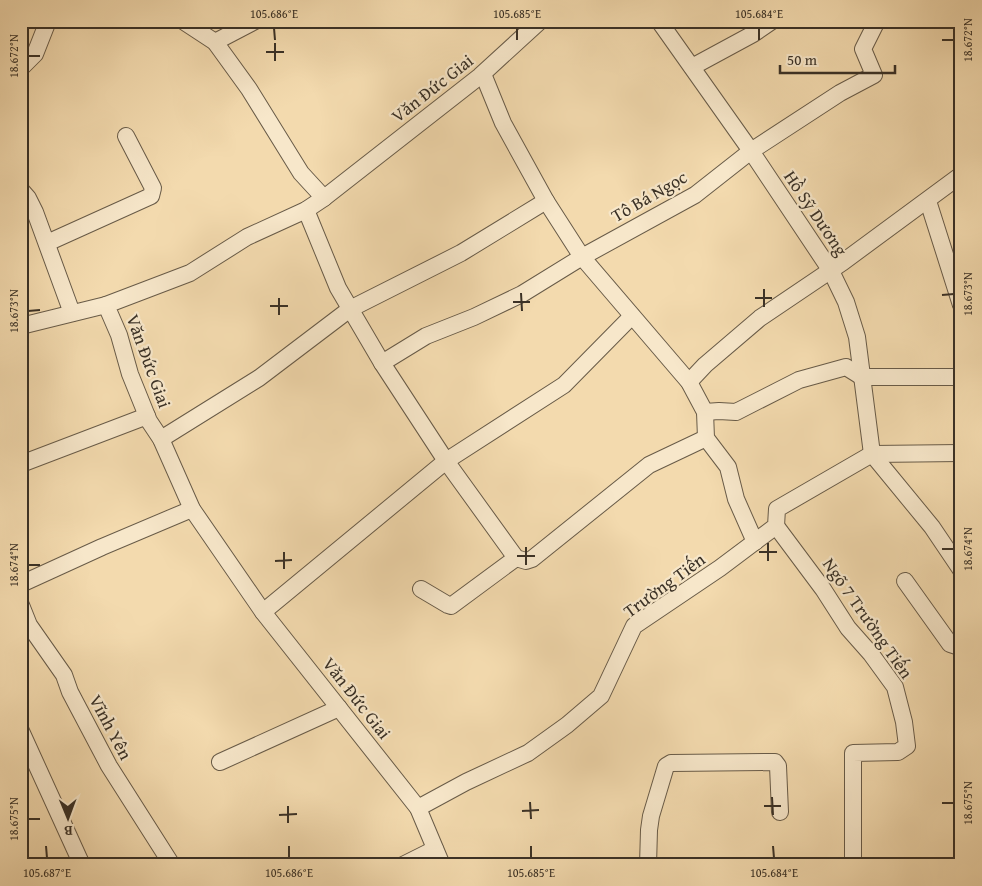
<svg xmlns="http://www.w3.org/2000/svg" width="982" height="886" viewBox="0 0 982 886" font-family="'Gentium Book Plus',serif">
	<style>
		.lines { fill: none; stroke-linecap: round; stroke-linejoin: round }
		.minor-casing { stroke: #685b48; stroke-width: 18 }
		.minor { stroke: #f7e7ca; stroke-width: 16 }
		.ticks { fill: none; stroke: #3a3126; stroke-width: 2 }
		.labels { text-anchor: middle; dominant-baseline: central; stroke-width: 4.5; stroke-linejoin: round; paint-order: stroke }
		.street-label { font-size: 18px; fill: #3a3126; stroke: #f7e7ca }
		.neatline { fill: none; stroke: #3a3126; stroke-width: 2 }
		.ticks-label { font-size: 12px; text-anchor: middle; fill: #3a3126 }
	</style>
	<rect width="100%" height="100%" fill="#f3daae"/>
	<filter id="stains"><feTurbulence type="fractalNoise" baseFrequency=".004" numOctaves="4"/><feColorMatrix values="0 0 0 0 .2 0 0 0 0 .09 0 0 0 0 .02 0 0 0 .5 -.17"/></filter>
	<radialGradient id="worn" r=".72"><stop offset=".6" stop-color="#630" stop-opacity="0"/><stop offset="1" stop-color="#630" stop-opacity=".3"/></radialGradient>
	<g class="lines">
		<defs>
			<g id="minor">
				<polyline points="183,21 215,42 249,89 301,173 324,198"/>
				<polyline points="659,21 751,151 831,271 846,302 857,337 872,454"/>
				<polyline points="215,42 255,21"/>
				<polyline points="692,67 753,34 772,21"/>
				<polyline points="21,68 35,54 48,21"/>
				<polyline points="483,74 503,123 546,201 582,257 689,382 705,412 706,438 728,467 736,499 755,542"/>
				<polyline points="21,190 28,198 35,212 72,313"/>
				<polyline points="928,201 961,305"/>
				<polyline points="306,210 338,288 382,363 446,461 516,558 526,561 532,559 649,465 706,438"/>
				<polyline points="47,243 151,196 153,188 126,136"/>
				<polyline points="21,326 106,305"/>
				<polyline points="382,363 426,336 474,317 522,294 582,257 695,195 751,151 840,93 874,75 863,49 877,21"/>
				<polyline points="689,382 705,365 760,318 843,262 961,175"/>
				<polyline points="705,412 719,411 736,412 799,380 846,367 862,377 961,377"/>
				<polyline points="161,439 259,378 350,309 461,253 546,201"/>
				<polyline points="872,454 932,527 961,570"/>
				<polyline points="21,464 147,416"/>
				<polyline points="776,526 823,589 848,628 871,654 895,687 904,722 907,746 898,752 853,753 853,865"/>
				<polyline points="905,581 950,644 956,646 961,645"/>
				<polyline points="21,584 102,547 192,509"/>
				<polyline points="421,589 448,605 451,606 516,558"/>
				<polyline points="21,605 29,625 64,675 70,692 109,766 172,865"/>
				<polyline points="263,612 446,461 564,385 632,316"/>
				<polyline points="21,731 82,865"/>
				<polyline points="220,762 339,708"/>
				<polyline points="418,808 466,782 528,753 567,725 601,696 634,626 720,568 776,526 777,509 872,454 961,453"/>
				<polyline points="403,865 435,849"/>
				<polyline points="442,865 418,808 263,612 192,509 161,439 149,421 130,374 119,335 106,305 190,273 247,237 306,210 324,198 480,76 540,21"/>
				<polyline points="648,865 649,830 651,816 666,766 671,763 775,762 778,766 780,812"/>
			</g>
		</defs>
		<use href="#minor" class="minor-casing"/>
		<use href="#minor" class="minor"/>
	</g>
	<path class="ticks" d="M274 28 275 40M517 28V40M759 28V40M942 40H954M275 43V61M266 52H284M28 56H40M764 289V307M521 293 522 311M942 295 954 294M279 298V315M755 298H772M513 302H530M270 306H288M28 311 40 310M768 543V561M526 547V565M942 549H954M284 552V569M759 552H777M517 556H535M275 561 292 560M28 565H40M772 797 773 815M530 802 531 819M942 803H954M288 806V823M764 806H781M522 811 539 810M279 815 297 814M28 819H40M46 846 47 858M289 846V858M531 846V858M773 846 774 858"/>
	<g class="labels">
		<g class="street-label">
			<text transform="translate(432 88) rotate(-38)">Văn Đức Giai</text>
			<text transform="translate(649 196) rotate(-30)">Tô Bá Ngọc</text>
			<text transform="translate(816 213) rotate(56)">Hồ Sỹ Dương</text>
			<text transform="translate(149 361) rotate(70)">Văn Đức Giai</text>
			<text transform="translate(664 585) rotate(-36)">Trường Tiến</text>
			<text transform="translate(868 618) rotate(55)">Ngõ 7 Trường Tiến</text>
			<text transform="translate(357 698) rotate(52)">Văn Đức Giai</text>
			<text transform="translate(111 727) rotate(62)">Vĩnh Yên</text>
		</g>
	</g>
	<rect width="982" height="886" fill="none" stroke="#f3daae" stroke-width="55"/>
	<g transform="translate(68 818) rotate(179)" stroke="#f7e7ca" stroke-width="4" paint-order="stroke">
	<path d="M0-4L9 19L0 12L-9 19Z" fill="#3a3126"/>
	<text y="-8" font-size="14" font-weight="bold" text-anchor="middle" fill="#3a3126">B</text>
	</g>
	<path d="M780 65v8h115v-8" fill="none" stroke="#3a3126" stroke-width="2.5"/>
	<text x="787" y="65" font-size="15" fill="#3a3126" stroke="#f7e7ca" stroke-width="4" paint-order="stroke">50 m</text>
	<rect x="28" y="28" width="926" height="830" class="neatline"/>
	<g class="ticks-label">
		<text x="274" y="18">105.686°E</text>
		<text x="517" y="18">105.685°E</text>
		<text x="759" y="18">105.684°E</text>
		<text transform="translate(968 40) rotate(-90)" y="4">18.672°N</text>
		<text transform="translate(14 56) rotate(-90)" y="4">18.672°N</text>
		<text transform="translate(968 294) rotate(-90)" y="4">18.673°N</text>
		<text transform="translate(14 311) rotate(-90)" y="4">18.673°N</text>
		<text transform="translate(968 549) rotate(-90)" y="4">18.674°N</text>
		<text transform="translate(14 565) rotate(-90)" y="4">18.674°N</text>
		<text transform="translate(968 803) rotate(-90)" y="4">18.675°N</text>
		<text transform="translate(14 819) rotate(-90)" y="4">18.675°N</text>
		<text x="47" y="877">105.687°E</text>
		<text x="289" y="877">105.686°E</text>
		<text x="531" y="877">105.685°E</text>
		<text x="774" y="877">105.684°E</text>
	</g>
	<rect width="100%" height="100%" filter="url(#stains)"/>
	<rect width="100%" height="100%" fill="url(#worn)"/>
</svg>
